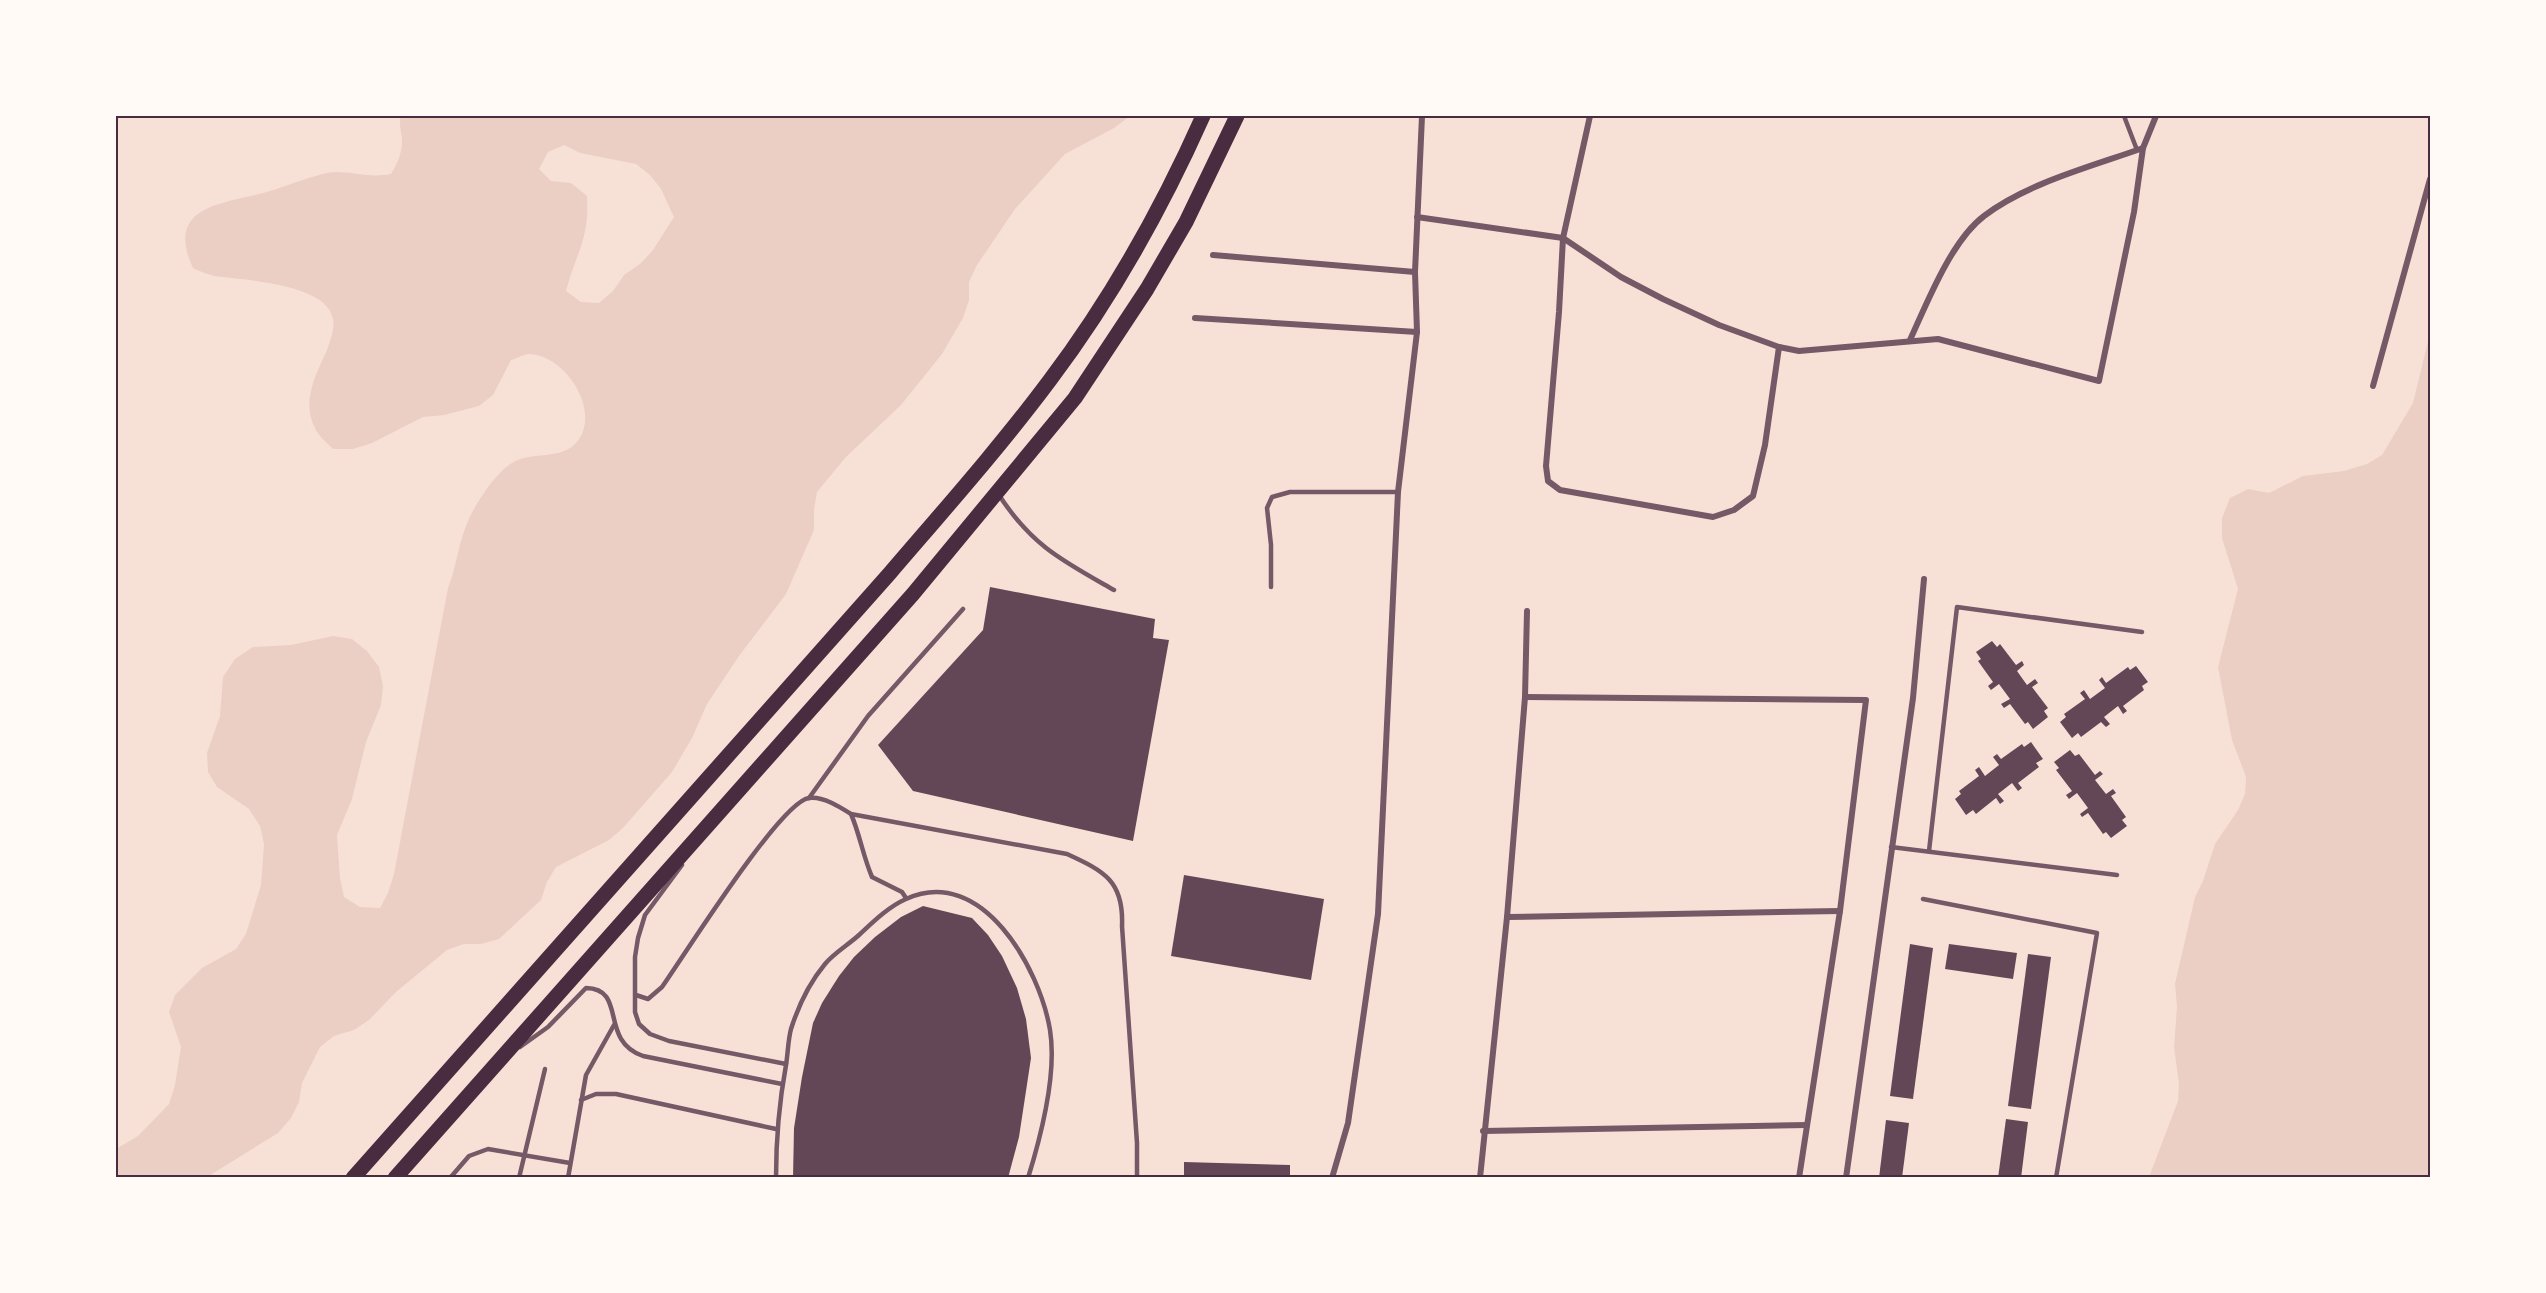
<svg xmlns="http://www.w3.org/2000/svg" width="2546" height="1293" viewBox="0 0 2546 1293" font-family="Barlow,sans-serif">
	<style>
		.green { fill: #ebcfc5; fill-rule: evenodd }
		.building { fill: #644757 }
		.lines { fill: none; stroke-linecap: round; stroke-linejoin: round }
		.service { stroke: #755966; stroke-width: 4.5 }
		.minor { stroke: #755966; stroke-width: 6 }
		.primary { stroke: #4a2c40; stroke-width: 15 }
		.neatline { fill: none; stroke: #4a2c40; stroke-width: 2 }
	</style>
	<rect width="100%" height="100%" fill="#f7e1d7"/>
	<g class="green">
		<path d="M401 116H1130L1114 128 1065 154 1015 209 977 265 969 282V300L963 318 942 354 901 405 846 457 817 492 814 509V530L786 594 739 656 707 704 692 738 672 772 623 828 609 840 556 867 547 882 541 900 499 939 481 944H464L447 950 396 992 369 1020 354 1030 334 1036 320 1047 302 1083 299 1102 291 1118 278 1133 207 1177H116V1149L138 1136 169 1104 175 1085 181 1047 169 1012 175 995 202 968 236 949 246 934 261 885 264 844 260 826 249 809 217 787 208 772 207 753 220 716 223 677 235 659 253 647 291 645 333 636 352 639 367 651 379 667 383 686 381 705 366 742 352 799 337 835 340 878 344 897 360 907 380 908 388 893 394 874 448 588C456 568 458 546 466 526 473 507 494 474 512 463 532 450 564 462 579 439 600 408 564 354 528 354 523 355 515 359 511 360L493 395 479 406 444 415 423 417 372 443 353 449H333C327 443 318 436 315 428 301 402 316 374 327 350 330 341 335 329 333 319 327 283 242 280 214 276 207 274 199 271 193 268 163 203 227 204 270 191 287 186 321 172 336 172 357 172 367 178 391 174 397 164 402 154 402 141 402 132 398 124 401 116ZM564 145 580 153 636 164 650 175 661 189 674 217 653 250 640 264 624 275 613 291 599 303 581 302 566 291C576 253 590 238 587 196L571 183 551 181 539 169 548 152Z"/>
		<polygon points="2430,333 2430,1177 2149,1177 2178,1101 2179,1084 2174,1047 2177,1007 2175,984 2195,897 2203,881 2215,844 2238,810 2245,794 2246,777 2232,740 2218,667 2238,589 2222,538 2222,518 2230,498 2248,489 2269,493 2303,476 2344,471 2367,464 2382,455 2413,403"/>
	</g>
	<g class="building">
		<polygon points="990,587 1155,619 1153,638 1169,640 1133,841 913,791 878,745 983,630"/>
		<polygon points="1992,641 1997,647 2000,644 2016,665 2022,661 2024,665 2017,671 2027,685 2035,679 2038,683 2032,687 2048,708 2044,711 2048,717 2033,729 2028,722 2025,724 2010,704 2004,708 2001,704 2010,699 1999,684 1991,690 1988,686 1993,682 1978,661 1981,659 1976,652"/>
		<polygon points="2136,666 2148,682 2142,686 2144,690 2123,706 2127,711 2123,714 2118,706 2104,717 2110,724 2106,727 2101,722 2081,737 2078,733 2072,738 2060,722 2066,717 2064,714 2085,699 2080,693 2084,690 2090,699 2105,688 2099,680 2102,677 2106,683 2128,667 2130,670"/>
		<polygon points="2031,742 2043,759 2036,763 2039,767 2018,783 2022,788 2018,791 2012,783 1998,794 2004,801 2000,804 1996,798 1976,814 1973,810 1966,815 1955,799 1961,794 1959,791 1979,776 1975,770 1979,767 1985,776 1999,765 1993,757 1997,754 2001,759 2022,744 2024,747"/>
		<polygon points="2070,750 2075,756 2079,754 2095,775 2100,771 2103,774 2095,780 2106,794 2113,789 2116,793 2111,796 2126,817 2122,820 2127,826 2111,838 2106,832 2103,834 2088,813 2082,817 2080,814 2088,808 2077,793 2069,799 2066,795 2072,791 2056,770 2059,768 2054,762"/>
		<polygon points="1184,875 1324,899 1311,980 1171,956"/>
		<polygon points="923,906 972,918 988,935 1002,956 1017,988 1026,1019 1031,1058 1019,1137 1008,1178 793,1178 794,1128 802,1077 813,1023 822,1003 839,976 854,957 875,937 901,917"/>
		<polygon points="1910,944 1933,948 1913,1099 1890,1096"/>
		<polygon points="1949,944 2017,953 2013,979 1945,969"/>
		<polygon points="2028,954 2051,957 2031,1109 2008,1106"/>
		<polygon points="2006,1119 2028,1122 2021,1178 1998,1178"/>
		<polygon points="1886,1120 1909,1123 1902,1178 1879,1178"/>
		<polygon points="1184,1162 1290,1165 1290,1178 1184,1178"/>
	</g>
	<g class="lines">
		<g class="service">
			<polyline points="2124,116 2137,150"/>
			<path d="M999 495C1032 546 1063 561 1114 590"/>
			<polyline points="1271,587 1271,545 1267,508 1272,497 1290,492 1398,492"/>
			<polyline points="809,798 868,716 963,609"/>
			<path d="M851 814C860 835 863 856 872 877L902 892 906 898"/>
			<polyline points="1891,847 2117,875"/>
			<polyline points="1929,851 1957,607 2142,632"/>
			<polyline points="682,865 645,915 638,938 635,957 635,1012 639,1024 650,1034 669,1041 786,1064"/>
			<polyline points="1923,899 2097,933 2056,1178"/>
			<path d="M636 995 648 999 662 987C684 956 780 802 809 798 823 796 840 807 851 814L1067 854C1104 871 1124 881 1122 926L1137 1143V1178"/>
			<path d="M520 1047 548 1027 586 988C628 989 598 1040 643 1056L782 1084"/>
			<polyline points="581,1100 596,1094 616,1094 776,1129"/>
			<polyline points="450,1178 469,1156 488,1149 570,1163"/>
			<polyline points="519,1178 545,1069"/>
			<polyline points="568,1178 586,1075 614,1025"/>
			<path d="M776 1178C776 1139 779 1103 786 1065 788 1053 788 1040 791 1029 798 1007 810 982 825 964 834 953 848 945 859 935 873 922 888 907 906 899 982 864 1040 969 1050 1030 1057 1073 1041 1136 1028 1178"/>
		</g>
		<g class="minor">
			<polyline points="1590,116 1563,238 1559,312 1546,466 1548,481 1560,490 1713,517 1734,510 1753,496 1765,445 1779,347"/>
			<polyline points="1417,217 1563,238 1621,277 1663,299 1719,325 1779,347 1799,351 1938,339 2099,381 2134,212 2143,148 2156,116"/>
			<polyline points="1213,255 1415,272"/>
			<polyline points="1195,318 1417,332"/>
			<path d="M1910 340C1927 303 1951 241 1984 216 2027 183 2093 166 2143 148"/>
			<polyline points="2373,386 2430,179"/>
			<polyline points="1525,697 1866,700 1840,911 1799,1178"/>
			<polyline points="1507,917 1840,911"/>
			<polyline points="1483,1131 1807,1125"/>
			<polyline points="1332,1178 1348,1123 1378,914 1398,492 1417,332 1415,272 1422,116"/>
			<polyline points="1480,1178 1507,917 1525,697 1527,611"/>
			<polyline points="1846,1178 1913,698 1924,579"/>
		</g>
		<g class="primary">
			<path d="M353 1178 890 573C944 510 1000 447 1050 380 1111 299 1162 208 1203 116"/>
			<polyline points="395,1178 913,594 1075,398 1147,289 1186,222 1237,116"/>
		</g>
	</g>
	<rect width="2546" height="1293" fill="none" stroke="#fffaf5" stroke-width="234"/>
	<rect x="117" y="117" width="2312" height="1059" class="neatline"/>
</svg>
